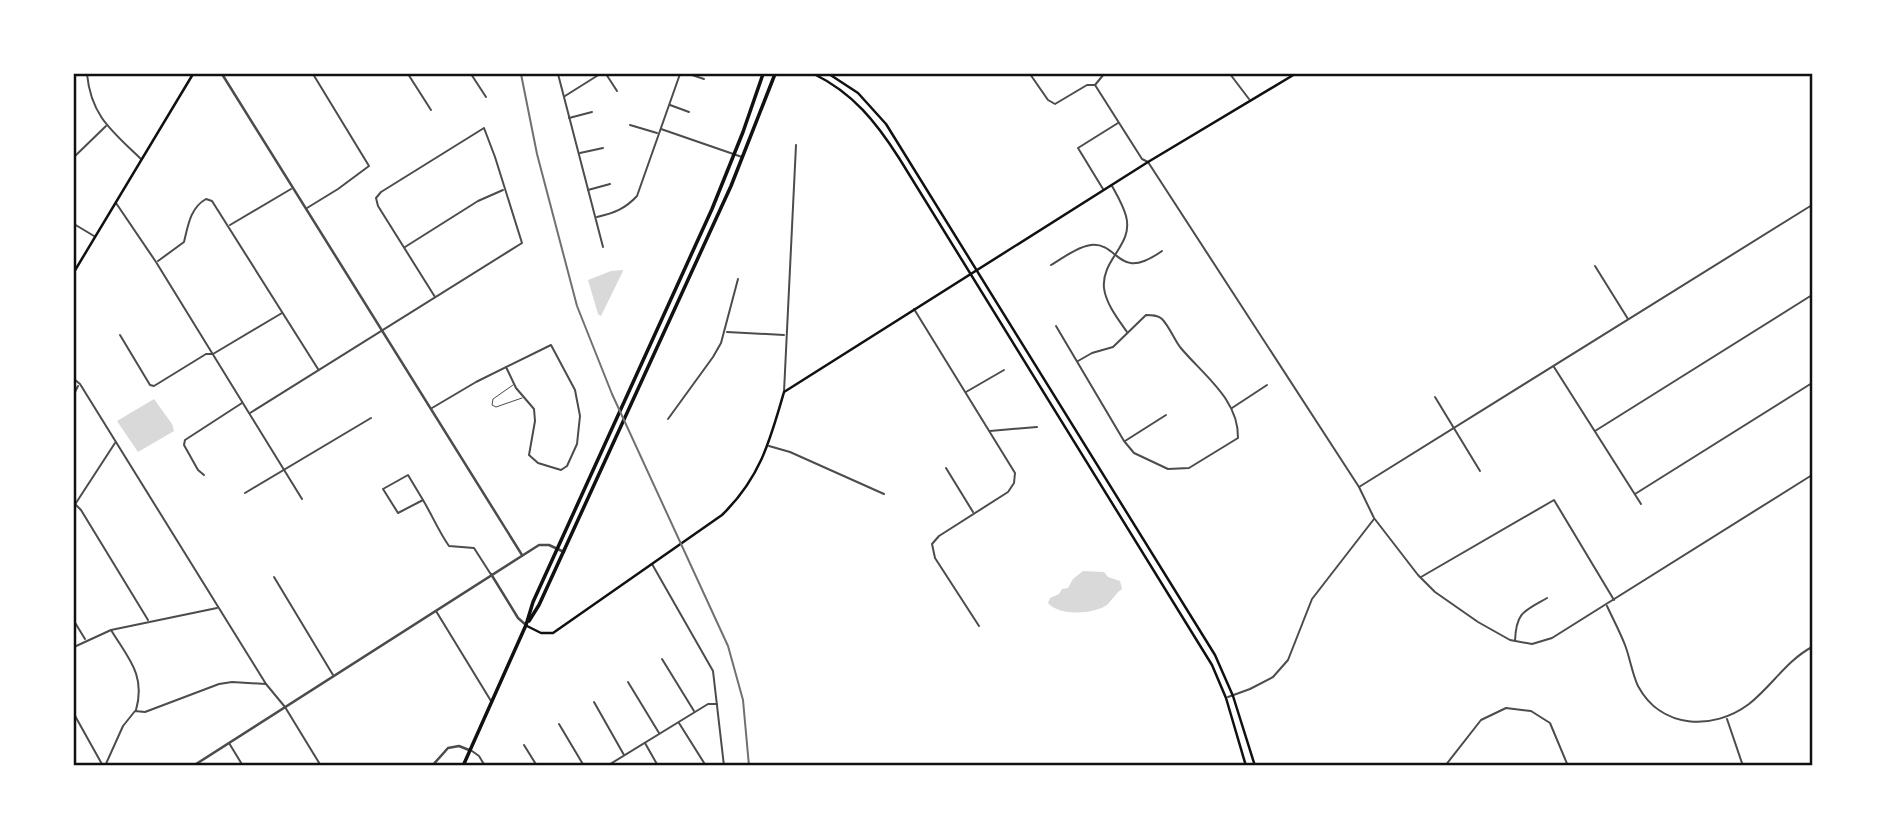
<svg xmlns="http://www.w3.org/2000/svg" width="1886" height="839" viewBox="0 0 1886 839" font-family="Commissioner,sans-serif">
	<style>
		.water { fill: #d9d9d9 }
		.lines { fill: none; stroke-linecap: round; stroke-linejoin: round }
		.service { stroke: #4c4c4c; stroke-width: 1 }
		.minor { stroke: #4c4c4c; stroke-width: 2 }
		.tertiary { stroke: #4c4c4c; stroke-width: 2.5 }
		.secondary { stroke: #111; stroke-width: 2.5 }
		.trunk { stroke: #111; stroke-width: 3.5 }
		.rail { stroke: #707070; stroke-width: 2 }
		.neatline { fill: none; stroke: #111; stroke-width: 2.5 }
	</style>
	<rect width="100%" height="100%" fill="#fff"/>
	<g class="water">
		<polygon points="623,270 623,271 601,316 598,314 588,280 611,271"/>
		<polygon points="154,399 172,424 174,431 138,452 117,421"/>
		<path d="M1083 571 1104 572 1108 577 1120 581 1122 589C1116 593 1113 599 1108 604 1095 615 1058 616 1048 603L1050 598 1059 594 1062 589 1068 588 1073 579Z"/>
	</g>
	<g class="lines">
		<polyline class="service" points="513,385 493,399 492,405 496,407 522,398"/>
		<g class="minor">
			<path d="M87 74C91 116 112 131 141 159"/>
			<polyline points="408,74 431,110"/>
			<polyline points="471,74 486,97"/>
			<polyline points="558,74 603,247"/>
			<polyline points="606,74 617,91"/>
			<polyline points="689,74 704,79"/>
			<polyline points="1030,74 1048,100 1055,104 1087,85 1095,85 1104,74"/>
			<polyline points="1230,74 1249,99"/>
			<polyline points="1095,85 1142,159 1148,162 1359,487 1374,518 1418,575 1435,592 1478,622 1510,640 1532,644 1552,638 1812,475"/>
			<polyline points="565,96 600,74"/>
			<polyline points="670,105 689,112"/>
			<polyline points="569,118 592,112"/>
			<polyline points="630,125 657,133"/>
			<polyline points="661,129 742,157"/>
			<polyline points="580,153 603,148"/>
			<polyline points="74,157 106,126"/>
			<path d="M1112 186C1117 195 1123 205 1126 216 1134 245 1101 259 1104 288 1106 304 1118 319 1127 332"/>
			<polyline points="1103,189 1078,148 1118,123"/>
			<polyline points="588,190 610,184"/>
			<polyline points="116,203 156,262 302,499"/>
			<polyline points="307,208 338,189 369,166 313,74"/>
			<path d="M597 217C614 213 625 209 637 196L680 74"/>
			<polyline points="74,224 94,236"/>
			<polyline points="230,225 291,189"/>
			<polyline points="405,247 478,201 503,190"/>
			<path d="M158 261 184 242C188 226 190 208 206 199L212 201 318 369"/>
			<path d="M1051 265C1063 258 1077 247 1091 245 1120 242 1117 283 1162 251"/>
			<polyline points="1595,266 1628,319"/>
			<polyline points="914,309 1015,473 1014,483 1008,492 939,536 932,544 935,558 979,626"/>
			<path d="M1056 326 1124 441 1134 453 1168 469 1189 468 1238 438C1239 399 1202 374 1180 347 1174 339 1169 326 1162 319 1158 315 1152 315 1146 315L1113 347 1092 353 1078 361"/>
			<polyline points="727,332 784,335"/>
			<polyline points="120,335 150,385 154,386 206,354 213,354 282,313"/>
			<polyline points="1554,367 1641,504"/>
			<polyline points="74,379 80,384 266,684"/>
			<polyline points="784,392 796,145"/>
			<polyline points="966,392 1004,370"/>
			<polyline points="74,394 78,386"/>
			<polyline points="1435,397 1480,471"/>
			<polyline points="432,408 476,382 551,345 575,390 580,416 577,444 567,466 561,470 538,463 529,455 535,421 534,409 516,388 506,367"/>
			<polyline points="1232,408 1267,385"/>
			<polyline points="250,413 522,243 495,157 484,128 381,192 376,198 378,206 435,297"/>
			<polyline points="668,419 713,357 721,343 738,279"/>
			<polyline points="990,431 1037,427"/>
			<polyline points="1595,431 1812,295"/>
			<polyline points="1125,441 1166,415"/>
			<polyline points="769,446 790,452 884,494"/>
			<polyline points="946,468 973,512"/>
			<polyline points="204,475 198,470 184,445 185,440 242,403"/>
			<polyline points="1359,487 1812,205"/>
			<polyline points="245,493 371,418"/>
			<polyline points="1635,494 1812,383"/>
			<path d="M423 500 398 513 383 489 408 475 423 500C432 515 439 532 449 546L474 548 490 573"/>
			<polyline points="75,504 81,510 148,620"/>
			<polyline points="74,506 115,443"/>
			<polyline points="652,564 713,671 724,766"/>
			<polyline points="274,577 333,675"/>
			<polyline points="1421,577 1554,500 1614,600"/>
			<path d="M1607 606C1613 619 1620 632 1625 645 1630 658 1632 673 1638 686 1661 729 1713 731 1749 704 1772 686 1786 661 1812 647"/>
			<polyline points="436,611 491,701"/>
			<polyline points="74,621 85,639"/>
			<path d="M111 630C128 658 146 675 136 710"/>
			<path d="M1515 641C1516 612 1524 611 1547 598"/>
			<polyline points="74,647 111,630 217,608"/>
			<polyline points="662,659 694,711"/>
			<polyline points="628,682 659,733"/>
			<polyline points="1228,697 1250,689 1273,677 1288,660 1312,599 1374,519"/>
			<polyline points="594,702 624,755"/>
			<polyline points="74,714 103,766"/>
			<polyline points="1727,719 1743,766"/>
			<polyline points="679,723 706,766"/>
			<polyline points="559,724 584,766"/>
			<polyline points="229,743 243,766"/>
			<polyline points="645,743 658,766"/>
			<polyline points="524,745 537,766"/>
			<polyline points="472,751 479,756 485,766"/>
			<polyline points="105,766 123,726 135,711 145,712 219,684 232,682 266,684 285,707 321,766"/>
			<polyline points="607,766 708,704 717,704"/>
			<polyline points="1445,766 1481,720 1506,708 1531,711 1550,723 1568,766"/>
		</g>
		<g class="tertiary">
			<polyline points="222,74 522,555"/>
			<polyline points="491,574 518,618 526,625"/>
			<polyline points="193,766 539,545 549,545 564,552"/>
			<polyline points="432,766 448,748 459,746 469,750"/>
		</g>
		<g class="secondary">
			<path d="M814 74C853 93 876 122 899 158L1212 665 1226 698 1246 766"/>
			<polyline points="829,74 858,93 886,124 1215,655 1233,696 1255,766"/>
			<polyline points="74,272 193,74"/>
			<path d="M527 626 541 633H553L722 515C760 478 770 441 784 392L1148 162 1295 74"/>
		</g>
		<g class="trunk">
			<polyline points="529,621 539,605 731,186 775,74"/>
			<polyline points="463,766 526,625 533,602 712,209 743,132 763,74"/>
		</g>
		<polyline class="rail" points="521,74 537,154 577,306 612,394 728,646 743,700 749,766"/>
	</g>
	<rect width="1886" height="839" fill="none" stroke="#ffffff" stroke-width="150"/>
	<rect x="75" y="75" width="1736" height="689" class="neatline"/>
</svg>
